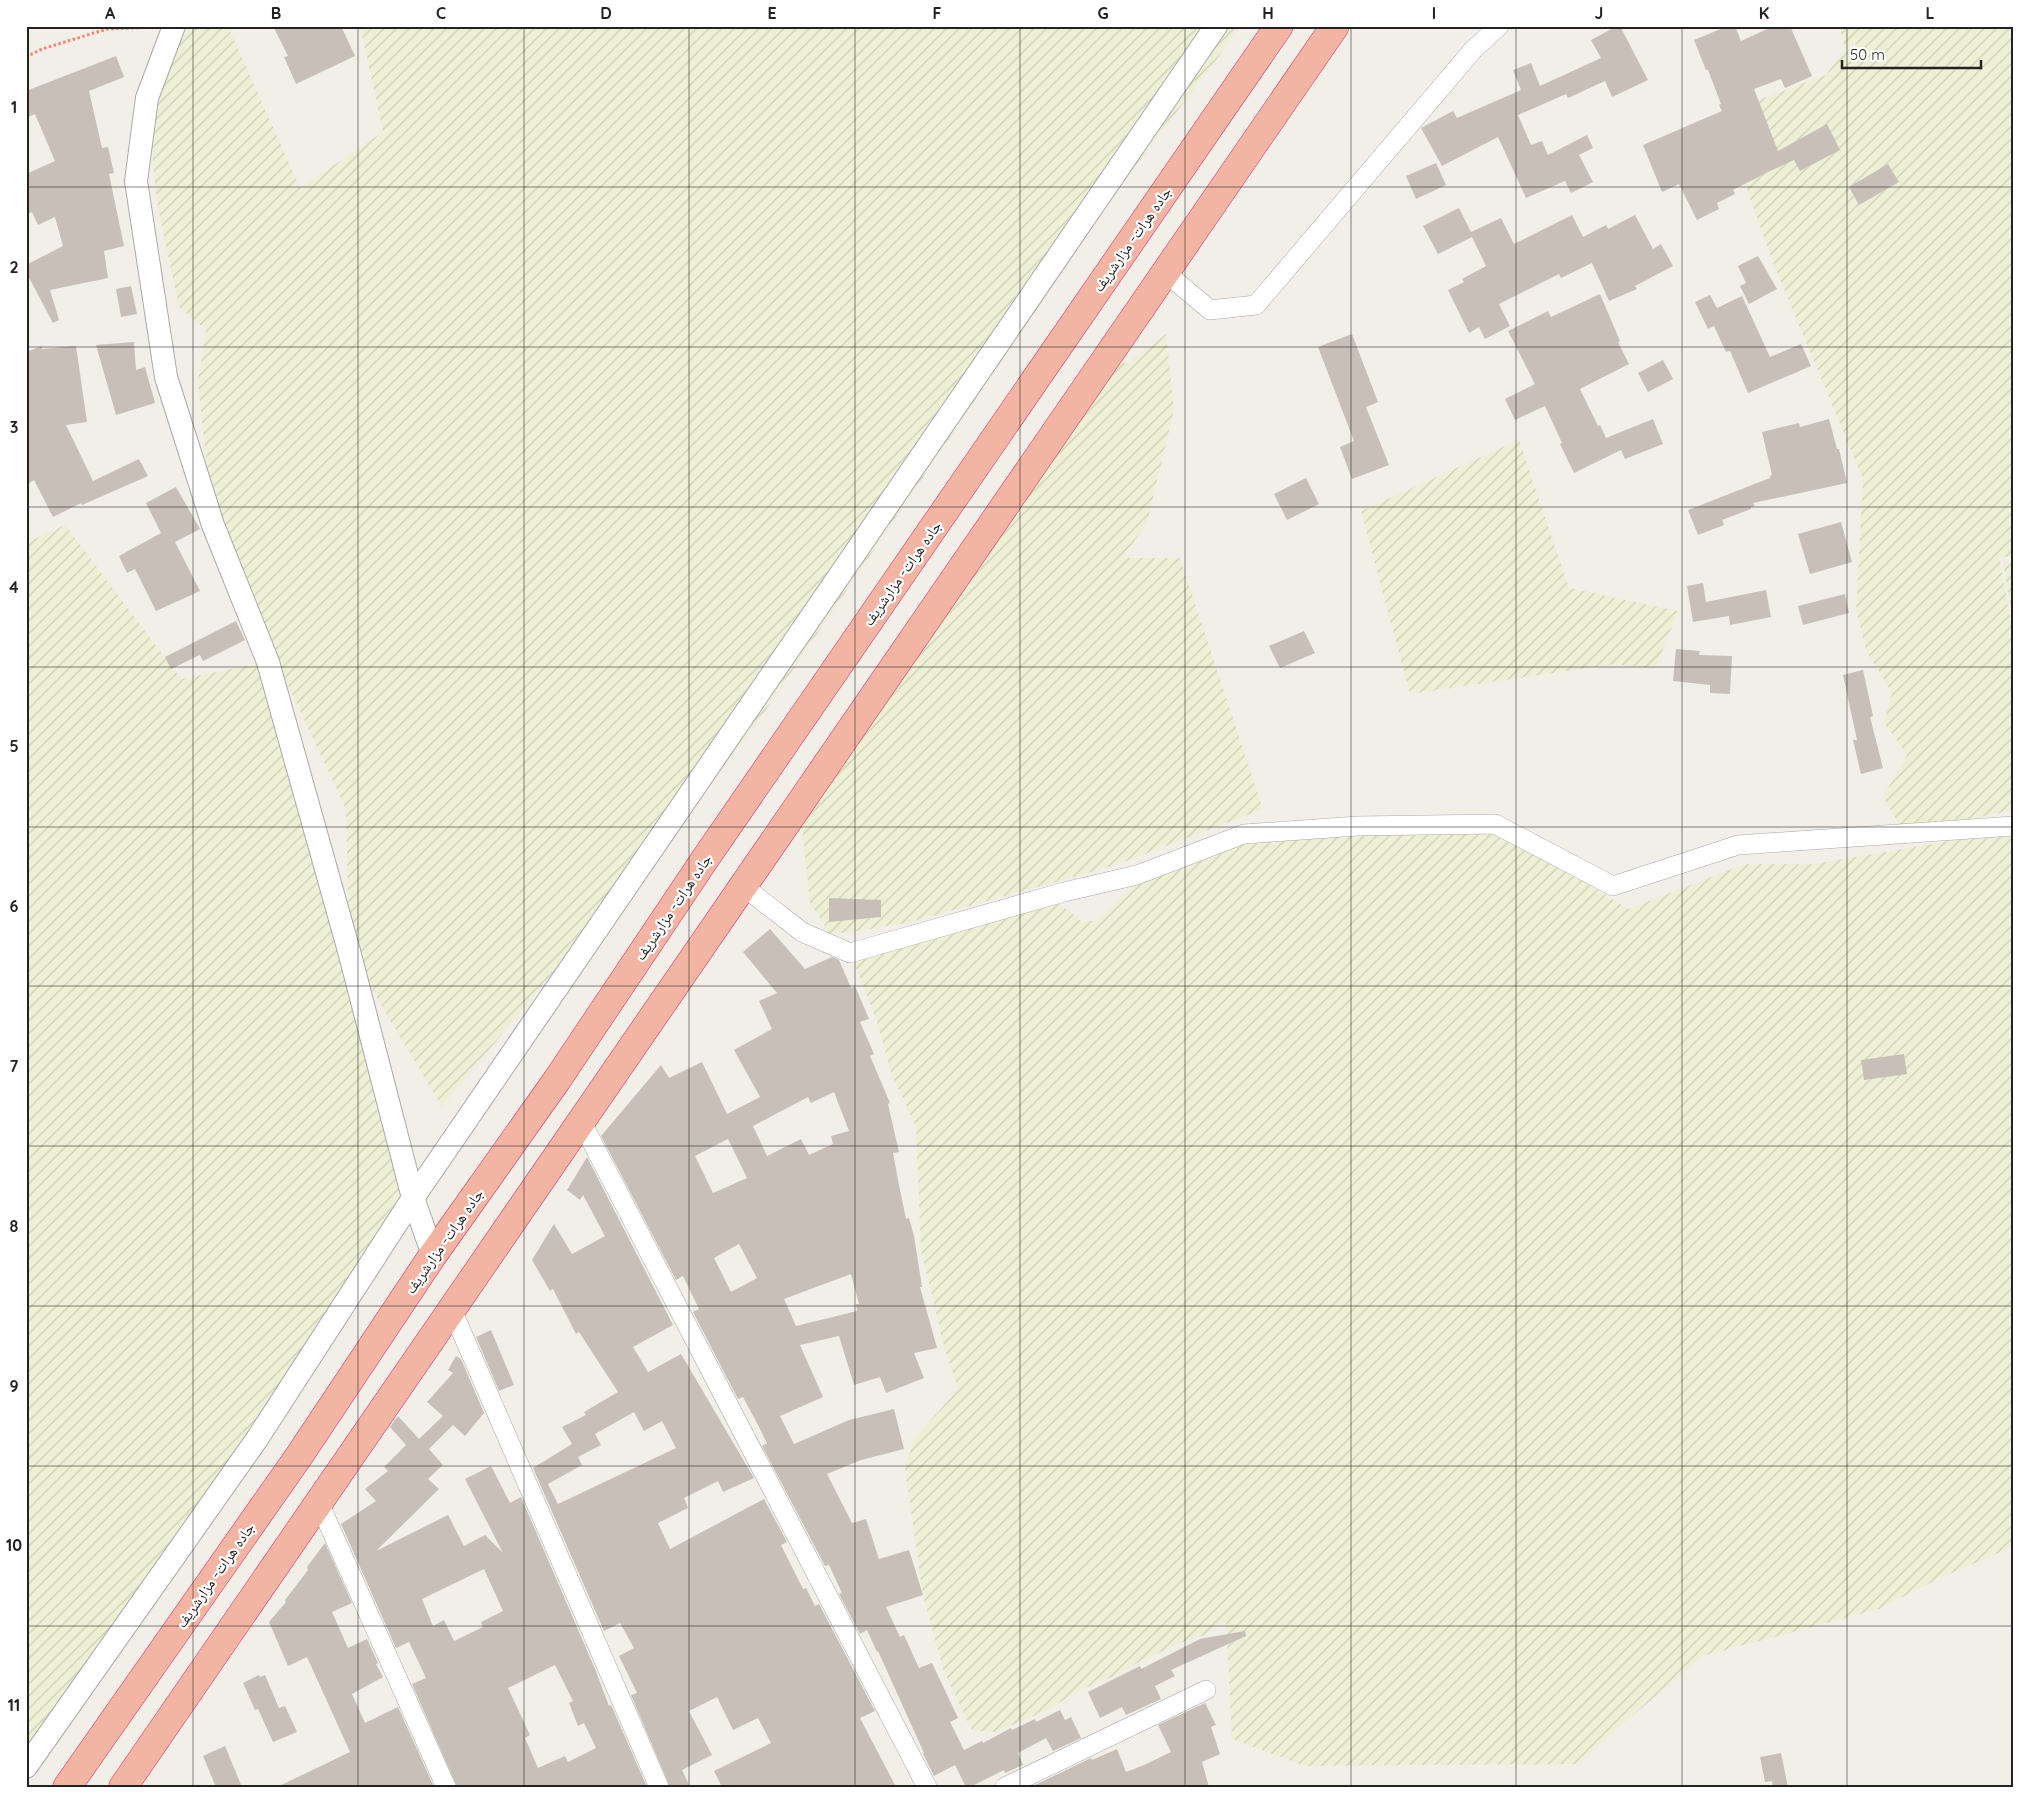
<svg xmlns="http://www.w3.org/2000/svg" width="2040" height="1813" viewBox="0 0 2040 1813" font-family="Quicksand,'Noto Naskh Arabic',sans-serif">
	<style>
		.farmland { fill: url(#farmland-furrows) }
		.building { fill: #c7bfb8; fill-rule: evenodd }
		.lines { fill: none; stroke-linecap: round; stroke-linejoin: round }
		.minor-casing { stroke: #a9a9a9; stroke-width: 20 }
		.tertiary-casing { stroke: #a9a9a9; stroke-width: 24 }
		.trunk-casing { stroke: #dc2a67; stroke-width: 29 }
		.path { stroke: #fa8072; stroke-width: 3; stroke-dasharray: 2.5 2.5; stroke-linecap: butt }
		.minor { stroke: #fff; stroke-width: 19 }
		.tertiary { stroke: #fff; stroke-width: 22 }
		.trunk { stroke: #f2b4a3; stroke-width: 28 }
		.grid { fill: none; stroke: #222; stroke-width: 1; stroke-opacity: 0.55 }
		.labels { text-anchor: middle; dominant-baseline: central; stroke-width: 4.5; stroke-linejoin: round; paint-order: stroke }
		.street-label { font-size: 15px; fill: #222; stroke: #fff }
		.neatline { fill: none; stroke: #222; stroke-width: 2 }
		.grid-label { font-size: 16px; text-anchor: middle; font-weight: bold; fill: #222 }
	</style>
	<defs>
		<pattern id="farmland-furrows" width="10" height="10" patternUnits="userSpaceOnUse" patternTransform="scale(1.25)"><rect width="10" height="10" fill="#eef0d5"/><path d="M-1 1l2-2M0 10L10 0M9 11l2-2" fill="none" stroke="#ccceb7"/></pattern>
	</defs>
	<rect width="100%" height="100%" fill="#f2efe9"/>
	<g class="farmland">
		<polygon points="184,26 228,26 300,188 383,132 360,26 1239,26 1215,62 1115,193 751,732 442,1107 350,953 411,1177 385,1244 234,1468 26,1785 26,543 65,525 181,679 268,662 349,948 346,809 213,525 198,382 206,330 179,307 157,203 147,104"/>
		<polygon points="1839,26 2014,26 2014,559 1999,555 2014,641 2014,810 1904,833 1883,797 1907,755 1884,723 1892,693 1866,650 1856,609 1863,479 1774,265 1720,114 1826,75 1845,49"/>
		<polygon points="1166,334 1174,410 1147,523 1123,558 1180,558 1263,809 1116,865 907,923 830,935 810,902 801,819 1089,363 1127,363"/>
		<polygon points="1519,440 1569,588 1678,611 1655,669 1614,664 1410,694 1361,511"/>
		<polygon points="2014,560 2014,628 2003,563"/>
		<polygon points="1495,824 1628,909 1745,864 1814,864 2014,830 2014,1546 1938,1579 1879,1609 1703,1656 1576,1764 1305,1766 1232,1739 1226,1620 1205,1635 1182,1642 1139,1662 1119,1674 1080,1690 1046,1711 995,1732 972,1730 943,1669 923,1595 905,1468 915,1438 958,1389 944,1346 921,1250 916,1127 891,1072 876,1018 850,953 1026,902 1060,904 1081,921 1097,921 1147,871 1244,834"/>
	</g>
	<g class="building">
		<polygon points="273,26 341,26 355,56 296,84 284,57 288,56"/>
		<polygon points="1617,26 1620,26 1648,80 1612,97 1605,81 1568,98 1566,94 1518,115 1531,145 1542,141 1548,155 1587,135 1593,148 1579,155 1593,182 1571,193 1565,181 1526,198 1498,137 1442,166 1421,128 1453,111 1457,118 1521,90 1513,70 1531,63 1540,86 1601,58 1591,40"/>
		<polygon points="1728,26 1735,26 1741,41 1774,26 1790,26 1812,76 1785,88 1781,79 1754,89 1778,151 1827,124 1840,150 1800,171 1794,160 1766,173 1733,190 1735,194 1717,203 1719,209 1697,220 1679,184 1662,192 1643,145 1722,111 1719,105 1721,104 1708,70 1706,70 1694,40"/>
		<polygon points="116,56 124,77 89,91 102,148 108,147 114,173 109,174 124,246 104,251 108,278 50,290 59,320 53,323 26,272 26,265 63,246 55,217 38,225 32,212 26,215 26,174 55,161 35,114 26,118 26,91"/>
		<polygon points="1436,163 1446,185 1416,199 1406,176"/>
		<polygon points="1888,164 1899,182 1859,205 1849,187"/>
		<polygon points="1459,208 1471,232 1501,218 1514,244 1572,215 1583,237 1606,225 1608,229 1635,215 1653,249 1661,244 1673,266 1635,286 1637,289 1609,301 1592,263 1561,278 1559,274 1499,304 1510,326 1485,339 1479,327 1469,333 1448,290 1464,282 1462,279 1486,266 1472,237 1438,254 1423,226"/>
		<polygon points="1758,256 1777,289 1749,304 1740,286 1746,283 1738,266"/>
		<polygon points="131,286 137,314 121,317 116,289"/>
		<polygon points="1600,294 1620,341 1618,342 1629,364 1580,389 1598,426 1600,425 1606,438 1653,419 1663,444 1625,459 1621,450 1574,473 1560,444 1562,443 1545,406 1515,420 1505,399 1535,384 1508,331 1548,311 1551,317"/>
		<polygon points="1710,295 1717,308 1742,296 1770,357 1801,344 1811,366 1748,393 1730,351 1726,352 1714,326 1708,329 1695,302"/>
		<polygon points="1352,334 1378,402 1366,407 1389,465 1352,479 1340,447 1354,441 1318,347"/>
		<polygon points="134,342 136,370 145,367 155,403 116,415 96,345"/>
		<polygon points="42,346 42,349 76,346 87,422 66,425 93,481 139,459 148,476 82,505 81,503 53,517 34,480 26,485 26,352"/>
		<polygon points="1663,360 1673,379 1648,392 1638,373"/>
		<polygon points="1829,419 1837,449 1839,449 1847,483 1753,503 1755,506 1751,507 1751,509 1722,520 1724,525 1698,535 1688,510 1770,478 1770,476 1772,475 1762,432 1799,423 1800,427"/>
		<polygon points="1306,478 1319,504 1287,520 1274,494"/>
		<polygon points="176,487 200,529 175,542 200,591 156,611 135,569 127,573 119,556 161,533 146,503"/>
		<polygon points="1841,522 1852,562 1810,574 1798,534"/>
		<polygon points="1703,583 1706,602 1766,590 1771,617 1730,625 1729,616 1693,622 1687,586"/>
		<polygon points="1845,594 1849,613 1803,625 1798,606"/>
		<polygon points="236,621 245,640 203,661 200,655 171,669 165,657"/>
		<polygon points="1304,631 1315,653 1280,668 1269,646"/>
		<polygon points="1676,649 1700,651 1699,655 1732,656 1730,694 1710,693 1710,685 1673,681"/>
		<polygon points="1863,670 1873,716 1870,717 1883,768 1861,774 1853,740 1857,740 1843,675"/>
		<polygon points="829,898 881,900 881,917 829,922"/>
		<path d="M770 929 805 969 832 957 839 960 851 988 855 986 869 1019 860 1022 874 1054 870 1056 890 1103 888 1104 899 1152 893 1153 900 1190 906 1219 909 1218 914 1236 922 1287H920L937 1348 914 1353 924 1378 886 1393 880 1377 854 1385 839 1336 800 1345 823 1397 780 1416 794 1444 849 1420 894 1409 904 1449 861 1460 827 1474 852 1523 866 1519 879 1559 909 1550 923 1595 886 1607 900 1637 904 1635 919 1668 932 1663 958 1718 950 1722 964 1750 982 1741 983 1743 1011 1728 1012 1730 1035 1719 1036 1722 1060 1710 1065 1720 1071 1717 1081 1738 1053 1751 1046 1738 1018 1753 1023 1765 1005 1773 1004 1770 970 1787H966L955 1765 934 1776 923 1754 924 1753 878 1651 877 1652 867 1630 860 1634 839 1594 842 1593 829 1565 825 1566 762 1446 767 1443 757 1423 743 1397 738 1399 693 1312 699 1309 683 1276 676 1280 601 1136 661 1065 669 1078 702 1062 727 1114 760 1097 734 1050 772 1029 759 1001 777 993 743 952ZM834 1092 849 1131 831 1136 833 1144 809 1155 801 1139 767 1156 753 1126 808 1097 811 1103ZM728 1139 747 1178 713 1193 695 1156ZM739 1244 757 1278 731 1292 714 1258ZM851 1274 859 1304H856L857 1311 796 1326 784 1299Z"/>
		<polygon points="1904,1054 1907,1074 1864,1080 1861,1060"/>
		<path d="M587 1157 673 1325 633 1347 648 1372 681 1354 754 1478 723 1492 718 1481 684 1498 688 1508 658 1523 670 1549 764 1499 787 1542 781 1545 803 1589 806 1588 815 1606 819 1604 875 1711 860 1718 896 1787H722L714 1771 771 1743 758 1718 733 1730 717 1697 689 1711 712 1755 682 1770 690 1787H670L631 1695 637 1693 619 1656 634 1648 620 1623 604 1631 533 1468 572 1444 562 1427 586 1415 584 1412 618 1392 579 1332 576 1334 553 1289 550 1291 532 1260 554 1224 572 1254 605 1236 583 1195 580 1200 567 1190ZM634 1412 644 1431 662 1421 676 1448 558 1504 548 1484 582 1465 578 1457 601 1445 595 1434Z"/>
		<polygon points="491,1330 514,1385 499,1391 476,1337"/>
		<path d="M456 1356 461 1359 484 1413 465 1436 453 1425 429 1449 443 1465 428 1479 439 1489 376 1551 448 1515 464 1546 485 1535 503 1553 465 1479 491 1466 510 1503 521 1497 595 1669 609 1706 611 1705 647 1787H457L412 1684 426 1678 409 1642 396 1648 341 1524 376 1501 365 1489 388 1471 384 1467 406 1445 390 1427 398 1416 419 1439 443 1416 427 1402 453 1373 448 1370ZM484 1569 503 1611 481 1622 483 1627 454 1641 444 1620 433 1626 422 1599ZM555 1665 573 1701 569 1703 578 1726 584 1723 596 1748 568 1762 565 1756 538 1768 525 1738 530 1735 508 1688Z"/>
		<polygon points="325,1543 352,1603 332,1612 348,1648 367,1639 378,1663 376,1664 383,1677 352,1694 365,1723 398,1707 434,1787 277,1787 350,1752 307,1657 288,1666 269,1622 286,1602 285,1600 308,1570 307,1567"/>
		<polygon points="1245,1631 1246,1636 1171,1670 1175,1676 1155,1686 1161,1699 1126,1715 1122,1707 1100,1718 1088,1692 1140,1666 1141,1669 1200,1639"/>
		<polygon points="259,1675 260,1677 265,1675 279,1708 285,1706 297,1732 273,1742 258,1709 255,1710 243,1683"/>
		<polygon points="1205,1703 1216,1725 1211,1727 1220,1754 1202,1762 1209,1787 1031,1787 1091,1758 1092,1760 1117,1749 1126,1772 1144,1765 1171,1752 1158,1725"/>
		<polygon points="225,1746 242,1787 216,1787 203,1756"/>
		<polygon points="1781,1753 1788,1787 1773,1787 1772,1781 1765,1782 1760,1757"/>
	</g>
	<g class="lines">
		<defs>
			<g id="minor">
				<polyline points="1166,273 1210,310 1256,305 1473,50 1499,26"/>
				<polyline points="743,886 802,932 850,953 1064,892 1137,875 1244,834 1358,826 1495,824 1613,886 1738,845 2014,826"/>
				<polyline points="581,1121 927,1787"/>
				<polyline points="452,1310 659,1787"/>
				<polyline points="319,1503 446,1787"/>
				<polyline points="1005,1787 1206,1690"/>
			</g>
			<g id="tertiary">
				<polyline points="174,26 147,98 136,181 166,377 213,525 268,662 349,951 413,1198 433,1255"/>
				<polyline points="26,1767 257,1439 413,1198 1216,26"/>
			</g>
			<g id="trunk">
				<polyline points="67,1787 299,1456 433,1255 557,1080 705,859 1279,26"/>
				<polyline points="123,1787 1335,26"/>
			</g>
		</defs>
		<use href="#minor" class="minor-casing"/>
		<use href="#tertiary" class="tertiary-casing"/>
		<use href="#trunk" class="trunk-casing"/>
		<polyline class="path" points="26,57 42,49 107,29 153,27"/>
		<use href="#minor" class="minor"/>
		<use href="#tertiary" class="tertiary"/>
		<use href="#trunk" class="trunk"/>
	</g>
	<path class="grid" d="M193 26V1787M358 26V1787M524 26V1787M689 26V1787M855 26V1787M1020 26V1787M1185 26V1787M1351 26V1787M1516 26V1787M1682 26V1787M1847 26V1787M26 187H2014M26 347H2014M26 507H2014M26 667H2014M26 827H2014M26 986H2014M26 1146H2014M26 1306H2014M26 1466H2014M26 1626H2014"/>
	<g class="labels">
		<g class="street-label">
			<text transform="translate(1132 239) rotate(-55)">جاده هرات- مزارشریف</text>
			<text transform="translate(902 573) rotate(-55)">جاده هرات- مزارشریف</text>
			<text transform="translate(673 907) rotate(-56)">جاده هرات- مزارشریف</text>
			<text transform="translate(444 1241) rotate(-55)">جاده هرات- مزارشریف</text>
			<text transform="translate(215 1575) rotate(-55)">جاده هرات- مزارشریف</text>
		</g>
	</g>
	<rect width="2040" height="1813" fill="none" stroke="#ffffff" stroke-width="55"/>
	<path d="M1842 60v8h139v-8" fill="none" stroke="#222222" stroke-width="2.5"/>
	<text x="1850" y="60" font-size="15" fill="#222222" stroke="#ffffff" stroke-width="4" paint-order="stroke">50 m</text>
	<rect x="28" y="28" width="1984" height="1758" class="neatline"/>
	<g class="grid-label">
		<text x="110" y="19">A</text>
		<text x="276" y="19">B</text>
		<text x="441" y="19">C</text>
		<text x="606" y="19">D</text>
		<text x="772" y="19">E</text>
		<text x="937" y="19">F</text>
		<text x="1103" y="19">G</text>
		<text x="1268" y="19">H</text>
		<text x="1434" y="19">I</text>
		<text x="1599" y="19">J</text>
		<text x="1764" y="19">K</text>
		<text x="1930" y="19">L</text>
		<text x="14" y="113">1</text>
		<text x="14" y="273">2</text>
		<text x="14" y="433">3</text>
		<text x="14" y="593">4</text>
		<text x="14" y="752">5</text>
		<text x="14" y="912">6</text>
		<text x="14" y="1072">7</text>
		<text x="14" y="1232">8</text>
		<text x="14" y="1392">9</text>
		<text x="14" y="1551">10</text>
		<text x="14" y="1711">11</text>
	</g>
</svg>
